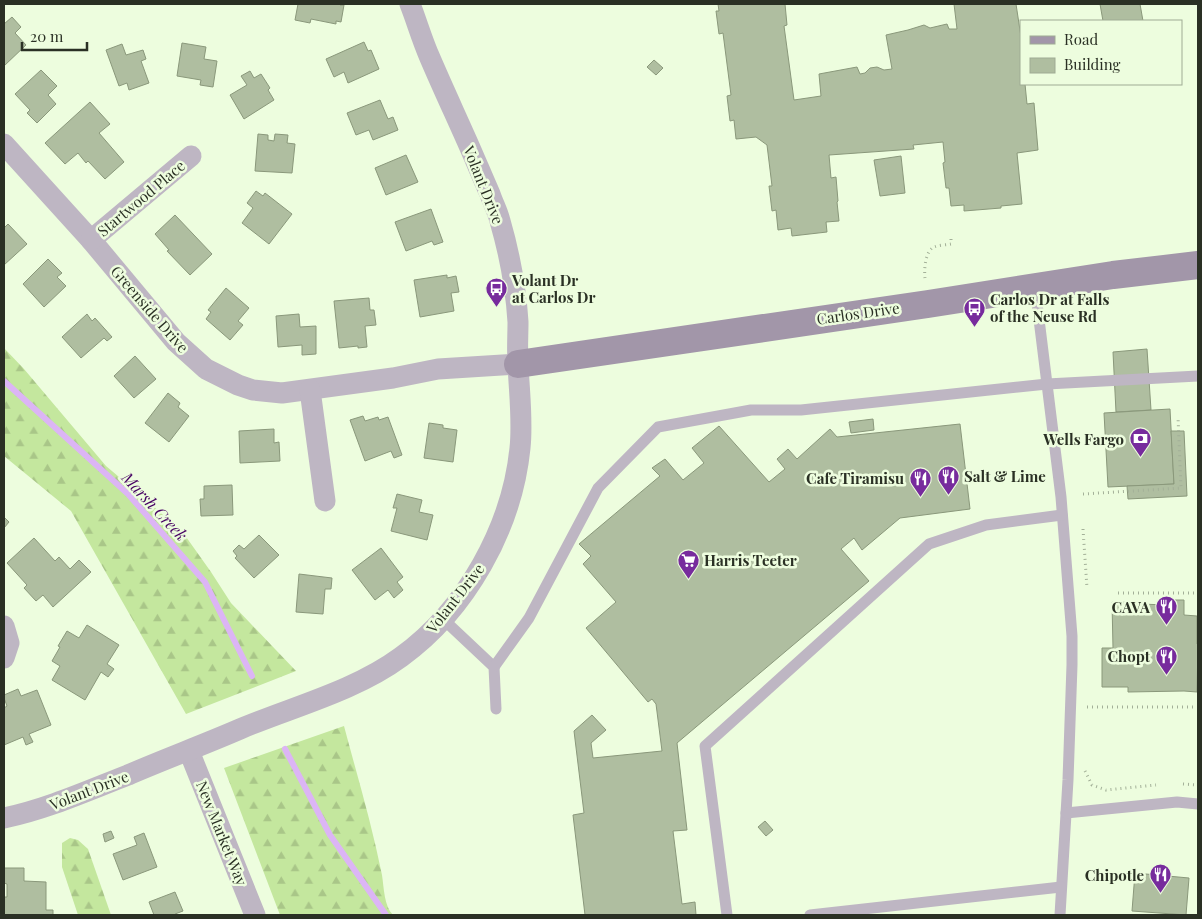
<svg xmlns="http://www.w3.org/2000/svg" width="1202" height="919" viewBox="0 0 1202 919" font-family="'Playfair Display',serif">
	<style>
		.forest { fill: url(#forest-firs) }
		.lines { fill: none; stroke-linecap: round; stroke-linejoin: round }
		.stream { stroke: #dcb5f5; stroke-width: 6 }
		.building { fill: #afbea0; stroke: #8a987b }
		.path { stroke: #a3b098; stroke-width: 3; stroke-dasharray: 1 4; stroke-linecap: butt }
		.lane { stroke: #beb6c3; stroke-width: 11 }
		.street { stroke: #beb6c3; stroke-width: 21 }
		.secondary { stroke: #a296a9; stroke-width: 28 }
		.labels { text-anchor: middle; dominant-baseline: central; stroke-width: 5; stroke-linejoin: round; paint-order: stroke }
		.street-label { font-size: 15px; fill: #2a3024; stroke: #edfdde }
		.poi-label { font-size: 15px; font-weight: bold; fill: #2a3024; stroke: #edfdde; text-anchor: end }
		.water-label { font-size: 16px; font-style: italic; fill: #460063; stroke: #edfdde }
	</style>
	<defs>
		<pattern id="forest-firs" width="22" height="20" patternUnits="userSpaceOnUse" patternTransform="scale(1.25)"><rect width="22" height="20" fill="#c4e79e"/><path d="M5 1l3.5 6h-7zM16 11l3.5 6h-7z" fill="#a9c688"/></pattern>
	</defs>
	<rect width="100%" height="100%" fill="#edfdde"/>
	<g class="forest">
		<polygon points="4,348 24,369 106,466 151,504 184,534 211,572 231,603 296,671 186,714 71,511 4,456"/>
		<path d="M344 726C357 775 372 825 382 875 384 888 384 906 393 915H280L224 768Z"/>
		<polygon points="70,838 78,840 88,849 111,915 78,915 62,867 62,843"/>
	</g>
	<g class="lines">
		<g class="stream">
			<polyline points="4,381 128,494 205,582 252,676"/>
			<polyline points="285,749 330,835 386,915"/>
		</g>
	</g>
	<g class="building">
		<polygon points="298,4 340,4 340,5 344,5 341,22 336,21 336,24 311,19 310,23 295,20"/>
		<polygon points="718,4 785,4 787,25 784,26 794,100 821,96 819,74 857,67 860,74 865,73 870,68 877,67 884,70 892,69 886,35 908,30 924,25 930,28 947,24 949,29 957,29 954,4 1016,4 1021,37 1021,84 1025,84 1027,104 1034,103 1038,150 1017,153 1022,204 1001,206 1001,208 964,211 964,205 951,206 949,188 946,188 943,163 945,162 943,142 913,145 914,149 829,155 831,178 836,177 838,201 837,202 839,221 826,222 827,232 792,236 791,228 778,230 776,210 772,211 769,186 772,186 767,145 756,137 736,139 734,120 730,121 727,96 731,95 723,33 719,34 716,11 719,11"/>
		<polygon points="1100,4 1140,4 1143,21 1103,21"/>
		<polygon points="12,17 21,27 15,33 26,45 4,66 4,24"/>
		<polygon points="364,42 368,51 371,50 379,69 348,83 344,72 334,77 326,59"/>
		<polygon points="182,43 206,47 204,59 217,61 213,87 200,85 201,80 177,76"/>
		<polygon points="122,44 126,55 143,50 146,59 141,61 149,83 129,90 127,83 119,86 106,50"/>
		<polygon points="654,60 663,68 656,75 647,67"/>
		<polygon points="41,70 57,86 48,95 56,104 37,123 27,113 30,110 15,94"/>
		<polygon points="250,71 254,78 261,74 270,88 268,90 274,100 244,119 230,95 247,85 241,76"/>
		<polygon points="380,100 388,119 393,117 398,130 373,140 369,130 356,135 347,113"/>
		<polygon points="90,102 110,124 99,133 124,162 105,179 88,161 86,163 78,153 65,164 45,143"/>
		<polygon points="258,134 268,135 268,140 274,141 275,134 288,135 287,143 295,144 292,173 255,171"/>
		<polygon points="406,155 418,182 386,195 375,168"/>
		<polygon points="901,156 905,193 880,196 874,160"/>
		<polygon points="256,191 263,196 265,193 292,214 269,244 242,223 253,208 247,203"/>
		<polygon points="431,209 443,242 434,245 432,241 406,251 395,222"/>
		<polygon points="175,215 212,254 190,275 167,251 169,250 155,234"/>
		<polygon points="8,224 27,244 4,265 4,228"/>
		<polygon points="48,259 62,273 57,277 66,286 44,307 23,284"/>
		<polygon points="447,275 447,278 456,276 459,292 451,293 454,311 420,317 414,280"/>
		<polygon points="226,288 249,308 238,321 243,325 230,340 206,319 211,312 208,310"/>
		<polygon points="369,298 370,310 374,310 376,325 365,326 367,347 358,348 358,346 339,348 334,301"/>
		<polygon points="87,314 92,321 95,318 112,337 107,341 104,338 81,358 62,337"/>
		<polygon points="299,314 300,327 316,326 316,354 302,355 302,345 278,347 276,316"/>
		<polygon points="1147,349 1151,410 1116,412 1113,352"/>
		<polygon points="135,356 156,379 134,398 114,376"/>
		<polygon points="168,393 180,403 178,407 189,416 169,442 145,423"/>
		<polygon points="1170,409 1174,484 1108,487 1104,413"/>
		<polygon points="363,416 365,421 378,417 379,420 388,417 402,455 394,458 391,451 365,461 350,420"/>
		<polygon points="873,419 874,430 851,433 849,422"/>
		<polygon points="429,423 443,425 443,428 457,430 453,462 424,458"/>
		<polygon points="960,424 970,509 900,518 862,550 854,538 841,549 869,581 677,743 687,830 673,831 682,904 695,902 696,915 585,915 573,815 584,813 574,731 592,715 606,730 591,743 593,758 662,751 656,704 652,699 648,702 586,628 616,602 583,564 591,556 579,544 660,476 652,468 665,459 683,480 704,463 692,448 719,426 769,482 785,469 777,459 788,449 797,459 830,429 837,437"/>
		<polygon points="274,429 274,443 279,442 280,461 240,463 239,431"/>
		<polygon points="1171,431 1184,431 1187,496 1128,499 1127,486 1174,484"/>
		<polygon points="232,485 233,515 201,516 200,499 204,499 204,486"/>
		<polygon points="397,494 422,500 419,512 433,515 427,540 391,531 397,508 393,508"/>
		<polygon points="4,517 9,522 4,528"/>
		<polygon points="259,535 279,555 254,578 235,558 237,556 233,551 239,545 244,549"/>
		<polygon points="34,538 55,561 59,557 70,569 79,560 91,572 53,607 43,595 36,601 24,588 27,585 7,563"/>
		<polygon points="381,548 403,577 397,582 403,590 394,598 388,590 375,600 352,570"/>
		<polygon points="299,574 332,578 331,589 325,589 323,614 296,612"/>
		<polygon points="1168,600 1184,600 1184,615 1197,616 1197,644 1198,644 1197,692 1184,691 1128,692 1128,687 1102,687 1102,648 1113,648 1112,602 1139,602 1139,604 1168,605"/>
		<polygon points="87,625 119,645 107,664 114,669 108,677 101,672 85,700 52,680 60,666 52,661 60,647 58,646 67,631 79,638"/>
		<polygon points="18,689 21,696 37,690 51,725 29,734 33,742 26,745 23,737 4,745 4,708 7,706 4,698 4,695"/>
		<polygon points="765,821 773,830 766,836 758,827"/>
		<polygon points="111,831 114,838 105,842 103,834"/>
		<polygon points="144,833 157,867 123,880 113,854 137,845 134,837"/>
		<polygon points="4,868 24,868 24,881 46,882 46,910 53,910 53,915 4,915 4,897 7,897 7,884 4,883"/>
		<polygon points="1135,873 1189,878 1186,915 1132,911"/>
		<polygon points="175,892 183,911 175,914 176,915 154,915 149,902"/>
	</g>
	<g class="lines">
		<g class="path">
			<path d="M925 278C924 270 925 251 934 247 939 245 946 245 951 244V235"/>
			<polyline points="1083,494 1181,488 1178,417"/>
			<polyline points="1083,529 1087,588"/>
			<polyline points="1118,593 1198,593"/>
			<polyline points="1087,707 1198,707"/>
			<polyline points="1085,771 1092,785 1106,790 1156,785"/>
			<polyline points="1183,784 1198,785"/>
		</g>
		<g class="lane">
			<polyline points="1035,287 1061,497 1072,636 1072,665 1068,780 1060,915"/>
			<polyline points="443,619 494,667 496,709"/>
			<polyline points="494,667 529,618 598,488 658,427 751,410 801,410 1047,384 1198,376"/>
			<polyline points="1066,813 1177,802 1198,804"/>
			<polyline points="727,915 705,746 929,544 986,525 1062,515"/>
			<polyline points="810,915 1061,887"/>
		</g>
		<g class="street">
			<polyline points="4,144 91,240 176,342 206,369 238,385 253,390 282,393 393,378 438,369 518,364"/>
			<polyline points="91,240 191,156"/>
			<polyline points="310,390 325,501"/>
			<polyline points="4,626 9,643 4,658"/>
			<polyline points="189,751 255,915"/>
			<path d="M4 818C47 809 87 791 128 775 165 759 203 745 240 729 292 707 355 691 401 657 466 610 512 528 520 448 523 420 519 391 518 363 517 349 518 336 518 322 516 290 509 252 500 221 498 212 493 203 490 194 482 176 475 159 467 141 455 114 442 86 430 58 422 40 417 22 410 4"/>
		</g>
		<polyline class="secondary" points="518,364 928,304 1113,275 1198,265"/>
	</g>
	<defs>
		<symbol id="bus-pin" viewBox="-11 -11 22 30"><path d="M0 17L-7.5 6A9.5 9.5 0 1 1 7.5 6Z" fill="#772b9d" stroke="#edfdde"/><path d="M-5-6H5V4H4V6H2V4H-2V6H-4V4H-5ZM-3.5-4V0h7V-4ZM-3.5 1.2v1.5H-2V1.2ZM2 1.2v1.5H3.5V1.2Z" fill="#fff"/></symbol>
		<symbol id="bank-pin" viewBox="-11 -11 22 30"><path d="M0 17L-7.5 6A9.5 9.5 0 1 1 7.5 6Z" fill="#772b9d" stroke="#edfdde"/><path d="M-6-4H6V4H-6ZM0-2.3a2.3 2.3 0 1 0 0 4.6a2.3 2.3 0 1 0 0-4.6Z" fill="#fff"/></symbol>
		<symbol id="restaurant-pin" viewBox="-11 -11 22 30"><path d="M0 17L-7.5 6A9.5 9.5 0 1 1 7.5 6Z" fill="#772b9d" stroke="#edfdde"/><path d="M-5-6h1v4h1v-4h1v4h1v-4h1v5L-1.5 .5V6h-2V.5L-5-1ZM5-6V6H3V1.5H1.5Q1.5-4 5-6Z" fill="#fff"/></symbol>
		<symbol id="supermarket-pin" viewBox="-11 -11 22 30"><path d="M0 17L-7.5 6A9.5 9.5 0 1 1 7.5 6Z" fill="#772b9d" stroke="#edfdde"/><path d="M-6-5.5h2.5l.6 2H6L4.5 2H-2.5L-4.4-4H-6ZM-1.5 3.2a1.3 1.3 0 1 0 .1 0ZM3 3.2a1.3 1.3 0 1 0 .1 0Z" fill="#fff"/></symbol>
	</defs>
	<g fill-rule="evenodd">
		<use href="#bus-pin" x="484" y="276" width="25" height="34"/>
		<use href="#bus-pin" x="962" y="296" width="25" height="34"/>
		<use href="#bank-pin" x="1128" y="426" width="25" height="34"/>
		<use href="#restaurant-pin" x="936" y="464" width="25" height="34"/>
		<use href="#restaurant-pin" x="908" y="466" width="25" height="34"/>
		<use href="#supermarket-pin" x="676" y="548" width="25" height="34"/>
		<use href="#restaurant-pin" x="1154" y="594" width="25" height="34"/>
		<use href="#restaurant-pin" x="1154" y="644" width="25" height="34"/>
		<use href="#restaurant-pin" x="1148" y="862" width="25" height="34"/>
	</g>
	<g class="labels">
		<g class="street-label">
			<text transform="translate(484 185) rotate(68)">Volant Drive</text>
			<text transform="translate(141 198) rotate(-40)">Startwood Place</text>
			<text transform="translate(150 309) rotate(49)">Greenside Drive</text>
			<text transform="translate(858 313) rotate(-8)">Carlos Drive</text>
			<text transform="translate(455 598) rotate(-52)">Volant Drive</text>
			<text transform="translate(89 790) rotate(-21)">Volant Drive</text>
			<text transform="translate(222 833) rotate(68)">New Market Way</text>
		</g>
		<g class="poi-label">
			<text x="512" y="280" text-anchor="start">Volant Dr<tspan x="512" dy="17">at Carlos Dr</tspan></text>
			<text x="990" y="299" text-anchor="start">Carlos Dr at Falls<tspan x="990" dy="17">of the Neuse Rd</tspan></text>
			<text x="1124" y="439">Wells Fargo</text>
			<text x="964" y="476" text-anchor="start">Salt &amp; Lime</text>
			<text x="904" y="478">Cafe Tiramisu</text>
			<text x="704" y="560" text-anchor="start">Harris Teeter</text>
			<text x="1150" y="607">CAVA</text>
			<text x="1150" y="656">Chopt</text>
			<text x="1144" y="875">Chipotle</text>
		</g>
		<g class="water-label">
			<text transform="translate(155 506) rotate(47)">Marsh Creek</text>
		</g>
	</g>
	<rect width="1202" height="919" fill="none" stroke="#2a3024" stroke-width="10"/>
	<rect x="1020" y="20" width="162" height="65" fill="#edfdde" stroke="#9fab94"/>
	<rect x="1030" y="36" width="25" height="8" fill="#a296a9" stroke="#9fab94"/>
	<text x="1064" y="45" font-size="15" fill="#2a3024">Road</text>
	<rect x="1030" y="58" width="25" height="15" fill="#afbea0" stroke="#9fab94"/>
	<text x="1064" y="70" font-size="15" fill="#2a3024">Building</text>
	<path d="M22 42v8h65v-8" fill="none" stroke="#2a3024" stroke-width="2.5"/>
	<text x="30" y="42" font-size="15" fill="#2a3024" stroke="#edfdde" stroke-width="4" paint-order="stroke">20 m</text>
</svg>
